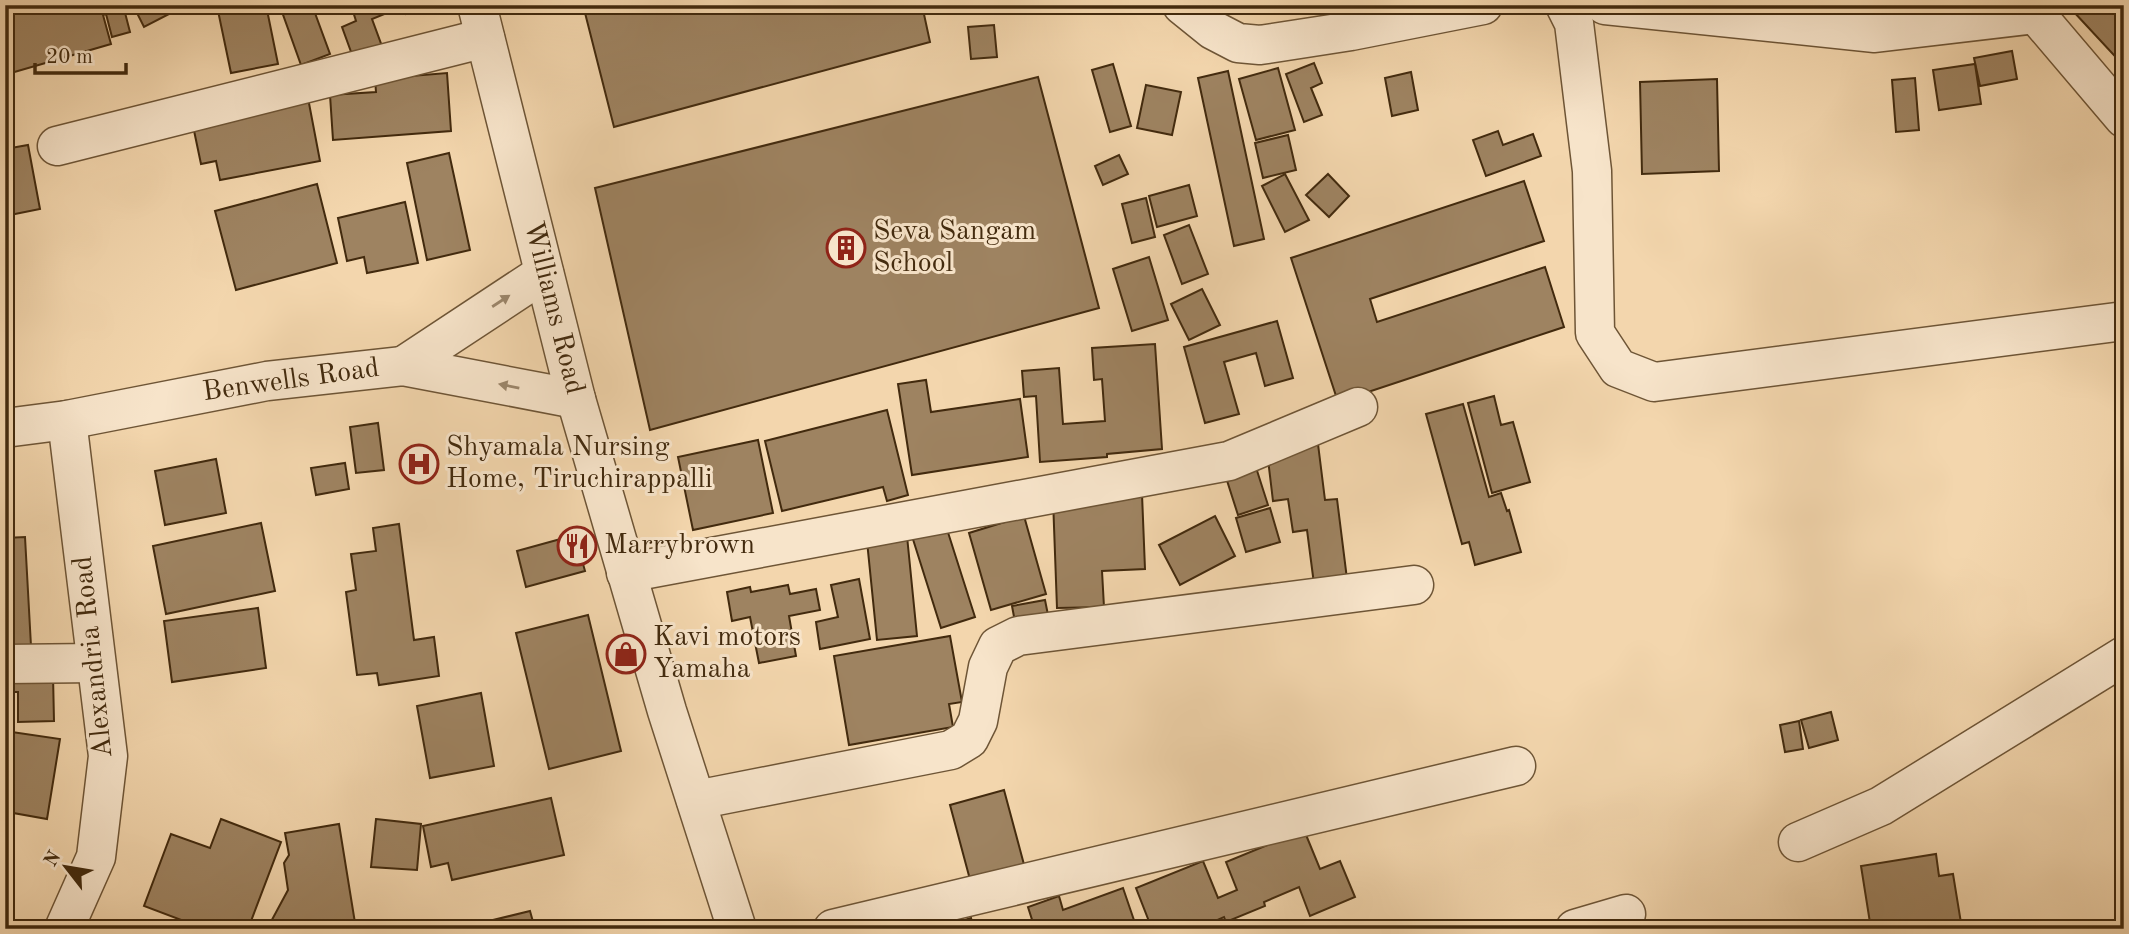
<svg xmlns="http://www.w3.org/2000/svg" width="2129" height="934" viewBox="0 0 2129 934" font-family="'Old Standard TT',serif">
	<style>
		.building { fill: #9e8361; stroke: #422a0e; stroke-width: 2 }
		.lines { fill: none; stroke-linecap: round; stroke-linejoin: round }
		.minor-casing { stroke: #6e5536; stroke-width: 41 }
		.minor { stroke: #f7e4ca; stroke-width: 38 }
		.oneway { fill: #9c876c }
		.labels { text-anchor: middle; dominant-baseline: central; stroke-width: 6; stroke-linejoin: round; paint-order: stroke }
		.poi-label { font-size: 28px; fill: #422a0e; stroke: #f7e4ca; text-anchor: start }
		.street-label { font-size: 28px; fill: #422a0e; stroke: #f7e4ca }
	</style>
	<rect width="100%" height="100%" fill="#f3d6ad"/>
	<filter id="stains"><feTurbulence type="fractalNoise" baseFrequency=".00286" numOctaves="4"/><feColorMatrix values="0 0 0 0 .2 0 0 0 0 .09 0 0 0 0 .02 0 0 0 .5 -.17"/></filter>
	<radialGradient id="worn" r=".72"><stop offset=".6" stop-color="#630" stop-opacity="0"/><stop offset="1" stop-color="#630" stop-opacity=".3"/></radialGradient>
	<g class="building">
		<polygon points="5,5 123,5 130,32 112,37 106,14 103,15 111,44 11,73 5,51"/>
		<polygon points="133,5 168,5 171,13 144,27"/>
		<polygon points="266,5 278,64 231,73 217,6"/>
		<polygon points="292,5 312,5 330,54 301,65 281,9"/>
		<polygon points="351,5 390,5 392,11 372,19 383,49 354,60 342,27 356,21"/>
		<polygon points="403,5 428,5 406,14"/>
		<polygon points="583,5 922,5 930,42 614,127"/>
		<polygon points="1819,5 1856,5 1849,24 1816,11"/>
		<polygon points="1891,5 1923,5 1916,15 1890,7"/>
		<polygon points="2080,5 2124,5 2124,66 2073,11"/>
		<polygon points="994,25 997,57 971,59 968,27"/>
		<polygon points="2012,51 2017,79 1980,86 1974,58"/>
		<polygon points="1314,63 1322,83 1311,88 1322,115 1304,122 1286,74"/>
		<polygon points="1113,64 1131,126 1110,132 1092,70"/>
		<polygon points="1975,64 1981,104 1939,110 1933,70"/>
		<polygon points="1278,68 1295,130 1256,140 1239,79"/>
		<polygon points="1228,71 1264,239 1234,246 1198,78"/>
		<polygon points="1411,72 1418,110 1392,116 1385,78"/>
		<polygon points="447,73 451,131 333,140 330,95 376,92 375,79"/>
		<polygon points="1038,77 1099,308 650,430 595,188"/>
		<polygon points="1915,78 1919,130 1896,132 1892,80"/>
		<polygon points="1717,79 1719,171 1642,174 1640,82"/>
		<polygon points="1146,85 1181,92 1172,135 1137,128"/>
		<polygon points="308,98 320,161 220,180 216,161 201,164 192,121"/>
		<polygon points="1498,131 1503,145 1533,134 1541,156 1486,176 1473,140"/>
		<polygon points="1288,135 1296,170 1263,178 1255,143"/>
		<polygon points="28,145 40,209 5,216 5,149"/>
		<polygon points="449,153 470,250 427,260 407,163"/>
		<polygon points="1119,155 1128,174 1103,185 1095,166"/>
		<polygon points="1285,174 1309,220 1285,232 1262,186"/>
		<polygon points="1328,174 1349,196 1329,217 1306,195"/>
		<polygon points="1524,181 1544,241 1370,299 1377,322 1545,267 1564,327 1338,402 1291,258"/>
		<polygon points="317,184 337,263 236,290 215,211"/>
		<polygon points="1189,185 1197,216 1157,227 1149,196"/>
		<polygon points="1146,198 1155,237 1132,243 1122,204"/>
		<polygon points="405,202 418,263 367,273 364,257 347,261 338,218"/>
		<polygon points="1189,225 1208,274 1182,284 1164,235"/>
		<polygon points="1149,257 1168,320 1132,331 1113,269"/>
		<polygon points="1202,289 1220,325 1189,340 1171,304"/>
		<polygon points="1277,321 1293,378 1265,386 1256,353 1224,362 1239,414 1205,423 1184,347"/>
		<polygon points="1155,344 1162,449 1107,454 1107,457 1040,462 1036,396 1024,397 1022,371 1059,368 1063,424 1105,421 1102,379 1094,380 1092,348"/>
		<polygon points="926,380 931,412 1020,399 1028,457 912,475 898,384"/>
		<polygon points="1494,396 1501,425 1513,422 1530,482 1492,493 1468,403"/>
		<polygon points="1463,404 1489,497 1501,493 1507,511 1509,510 1521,552 1475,565 1469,542 1462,544 1426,414"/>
		<polygon points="887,410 908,495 887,501 883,487 782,511 765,441"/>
		<polygon points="378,423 384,470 356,473 350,427"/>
		<polygon points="758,440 773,513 693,530 678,457"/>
		<polygon points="1318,444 1325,500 1337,499 1347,579 1314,584 1307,530 1293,532 1288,499 1273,501 1267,451"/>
		<polygon points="1252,455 1268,505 1238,515 1222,465"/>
		<polygon points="216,459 226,513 165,525 155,471"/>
		<polygon points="345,463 349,489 316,495 311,468"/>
		<polygon points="1142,494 1145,569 1102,571 1104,607 1057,608 1053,499"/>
		<polygon points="1270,508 1280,542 1246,552 1236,518"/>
		<polygon points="1024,516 1046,594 991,610 969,533"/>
		<polygon points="1215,516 1235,556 1180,585 1159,545"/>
		<polygon points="261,523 275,591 166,614 153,546"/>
		<polygon points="945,523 975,617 941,628 911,533"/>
		<polygon points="399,524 414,640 434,637 439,676 379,685 377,673 357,675 346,592 356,590 351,554 376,551 373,528"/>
		<polygon points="575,535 585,571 526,587 517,551"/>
		<polygon points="907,536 917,636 877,640 867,541"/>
		<polygon points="25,537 31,646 5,647 5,538"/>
		<polygon points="859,579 870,639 820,649 816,622 838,617 831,585"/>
		<polygon points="788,585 790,594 816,589 820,610 789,616 796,656 759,663 750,617 732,621 727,592 750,587 751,592"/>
		<polygon points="1045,600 1048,615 1015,622 1012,606"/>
		<polygon points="258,608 266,668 172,682 164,621"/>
		<polygon points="588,615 621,751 549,769 516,633"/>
		<polygon points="950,636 962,702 949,704 953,727 849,745 834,656"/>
		<polygon points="5,675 53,675 54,721 18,722 18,692 5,692"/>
		<polygon points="481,693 494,766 430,778 417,706"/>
		<polygon points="1831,712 1838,740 1809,748 1801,720"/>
		<polygon points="1799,721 1803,749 1785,752 1780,725"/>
		<polygon points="5,731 60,739 47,819 13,813 6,851"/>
		<polygon points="1004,790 1026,872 972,887 950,805"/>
		<polygon points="551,798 564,855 452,880 448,863 431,867 423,826"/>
		<polygon points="221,819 281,842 248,929 205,929 144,906 171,834 210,848"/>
		<polygon points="376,819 421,824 417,870 371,867"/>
		<polygon points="339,824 356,929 267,929 288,890 284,863 289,855 285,833"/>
		<polygon points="1304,830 1320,869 1340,861 1355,897 1310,916 1299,887 1264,902 1265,906 1226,922 1224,917 1197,929 1152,929 1136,888 1203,861 1218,898 1237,890 1226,862"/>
		<polygon points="1936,854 1939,876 1953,874 1962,929 1871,929 1861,866"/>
		<polygon points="1123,888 1137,929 1035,929 1028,907 1059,896 1063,910"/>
		<polygon points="5,910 13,914 7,929 5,929"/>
		<polygon points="530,911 535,929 456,929"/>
		<polygon points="971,918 974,929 936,929"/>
	</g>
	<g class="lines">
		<defs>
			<g id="minor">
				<polyline points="477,5 576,399 667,711 737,929"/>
				<polyline points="1182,5 1213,30 1238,43 1260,45 1351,31 1483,5"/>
				<polyline points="1565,5 1574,23 1592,171 1595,333 1618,368 1654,382 2124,321"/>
				<polyline points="1605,5 1875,33 2036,14"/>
				<polyline points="2028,5 2124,118"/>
				<polyline points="57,146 485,38"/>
				<polyline points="403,366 544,273"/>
				<polyline points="5,428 67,420 267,381 403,366 576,399"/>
				<polyline points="626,573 1229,461 1358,407"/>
				<polyline points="5,664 96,663"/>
				<polyline points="696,800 951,750 969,739 978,721 988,667 998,646 1018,636 1414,585"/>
				<polyline points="1798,842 1881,806 2124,656"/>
				<polyline points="64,929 96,857 108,756 67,420"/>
				<polyline points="833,929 1516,766"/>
				<polyline points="1575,929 1626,914"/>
			</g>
		</defs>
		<use href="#minor" class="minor-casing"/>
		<use href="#minor" class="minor"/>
	</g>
	<defs><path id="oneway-solid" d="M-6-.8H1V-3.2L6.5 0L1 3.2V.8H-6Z" transform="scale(1.75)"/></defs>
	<g class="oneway">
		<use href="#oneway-solid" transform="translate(501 301) rotate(-33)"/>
		<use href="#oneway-solid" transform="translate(509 386) rotate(-169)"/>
	</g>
	<defs>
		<symbol id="building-ring" viewBox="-11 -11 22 22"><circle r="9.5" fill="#f7e4ca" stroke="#8f2418" stroke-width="1.5"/><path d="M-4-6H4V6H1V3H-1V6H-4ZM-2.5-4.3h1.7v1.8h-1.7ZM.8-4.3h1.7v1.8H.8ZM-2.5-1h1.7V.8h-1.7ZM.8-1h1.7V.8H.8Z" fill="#8f2418"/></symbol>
		<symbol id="hospital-ring" viewBox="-11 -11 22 22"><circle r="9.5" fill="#f7e4ca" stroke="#8f2418" stroke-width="1.5"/><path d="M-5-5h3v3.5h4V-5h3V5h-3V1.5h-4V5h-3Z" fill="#8f2418"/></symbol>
		<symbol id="restaurant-ring" viewBox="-11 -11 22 22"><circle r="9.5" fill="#f7e4ca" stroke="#8f2418" stroke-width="1.5"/><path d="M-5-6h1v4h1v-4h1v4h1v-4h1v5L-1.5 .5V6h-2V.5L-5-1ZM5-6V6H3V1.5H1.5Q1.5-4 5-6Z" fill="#8f2418"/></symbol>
		<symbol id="shop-ring" viewBox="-11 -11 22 22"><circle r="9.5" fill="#f7e4ca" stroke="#8f2418" stroke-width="1.5"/><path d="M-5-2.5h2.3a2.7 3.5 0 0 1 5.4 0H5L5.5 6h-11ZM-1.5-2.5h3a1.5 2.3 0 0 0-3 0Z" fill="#8f2418"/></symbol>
	</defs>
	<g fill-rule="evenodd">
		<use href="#building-ring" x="824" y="226" width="44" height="44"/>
		<use href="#hospital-ring" x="397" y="442" width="44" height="44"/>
		<use href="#restaurant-ring" x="555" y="524" width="44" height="44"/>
		<use href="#shop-ring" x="604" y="632" width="44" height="44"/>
	</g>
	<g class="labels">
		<g class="poi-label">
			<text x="873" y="232">Seva Sangam<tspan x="873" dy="32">School</tspan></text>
			<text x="446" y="448">Shyamala Nursing<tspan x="446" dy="32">Home, Tiruchirappalli</tspan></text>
			<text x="604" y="546">Marrybrown</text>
			<text x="653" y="638">Kavi motors<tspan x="653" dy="32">Yamaha</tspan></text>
		</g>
		<g class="street-label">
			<text transform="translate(553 308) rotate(76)">Williams Road</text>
			<text transform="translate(291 381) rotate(-8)">Benwells Road</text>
			<text transform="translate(94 657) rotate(-96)">Alexandria Road</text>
		</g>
	</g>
	<rect width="2129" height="934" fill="none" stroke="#f3d6ad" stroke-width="28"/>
	<rect x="7" y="7" width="2115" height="920" fill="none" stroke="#422a0e" stroke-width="3.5"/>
	<rect x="14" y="14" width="2101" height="906" fill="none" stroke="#422a0e" stroke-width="2"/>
	<g transform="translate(66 867) rotate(301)" stroke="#f7e4ca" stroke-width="5" paint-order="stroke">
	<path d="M0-5L12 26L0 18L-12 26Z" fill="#422a0e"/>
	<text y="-10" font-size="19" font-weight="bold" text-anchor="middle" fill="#422a0e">N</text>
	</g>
	<path d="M35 63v10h91v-10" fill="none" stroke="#422a0e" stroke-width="3.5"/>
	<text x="46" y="63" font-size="21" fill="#422a0e" stroke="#f7e4ca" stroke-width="5" paint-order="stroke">20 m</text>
	<rect width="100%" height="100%" filter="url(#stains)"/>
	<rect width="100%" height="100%" fill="url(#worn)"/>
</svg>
